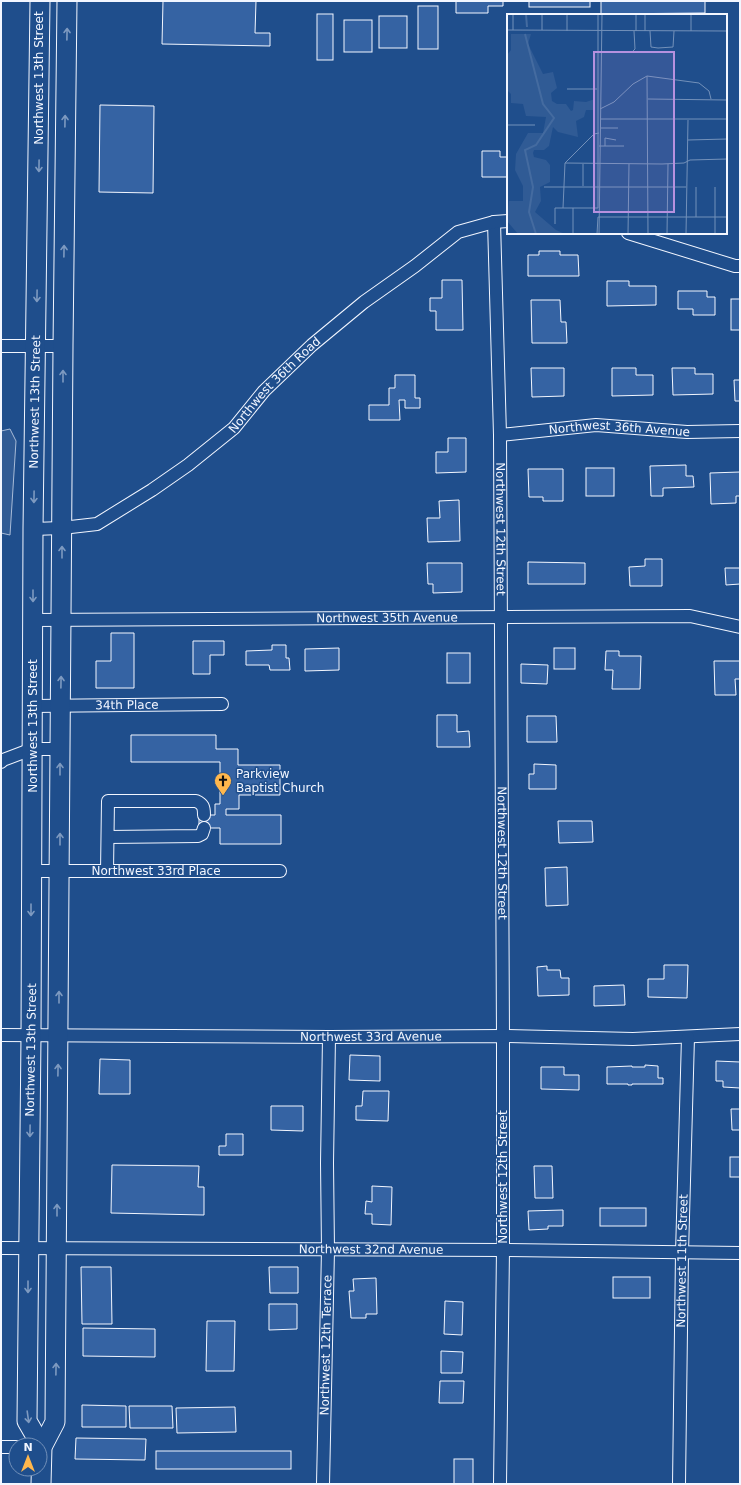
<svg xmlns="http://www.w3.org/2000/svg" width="741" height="1485" viewBox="0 0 741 1485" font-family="'DejaVu Sans',sans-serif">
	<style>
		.built { fill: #305b95; stroke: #a8bbd7 }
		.building { fill: #3563a3; stroke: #f2f6ff }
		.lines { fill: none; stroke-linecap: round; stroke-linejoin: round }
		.street-casing { stroke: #f2f6ff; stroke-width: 14 }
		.primary-casing { stroke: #f2f6ff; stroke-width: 21 }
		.street { stroke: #1f4e8c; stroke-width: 12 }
		.primary { stroke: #1f4e8c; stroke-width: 19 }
		.oneway { stroke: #7e9ac0 }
		.labels { text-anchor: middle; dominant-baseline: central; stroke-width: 3; stroke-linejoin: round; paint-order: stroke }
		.street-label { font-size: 12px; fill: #f2f6ff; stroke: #1f4e8c }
		.poi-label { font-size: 12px; fill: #f2f6ff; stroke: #1f4e8c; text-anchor: start }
		.inset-river { fill: none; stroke: #446ba0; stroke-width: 2 }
		.inset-road { fill: none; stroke: #7391ba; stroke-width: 1 }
		.view { fill: #b691df; fill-opacity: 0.15; stroke: #b691df; stroke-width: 2 }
		.inset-edge { fill: none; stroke: #f2f6ff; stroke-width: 2 }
	</style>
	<rect width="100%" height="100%" fill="#1f4e8c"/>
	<polygon class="built" points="10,429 16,441 10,535 1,533 1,431"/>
	<g class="building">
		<polygon points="163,1 256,1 255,33 270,33 270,46 162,44"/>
		<polygon points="456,1 503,1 503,6 488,6 488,13 456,13"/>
		<rect x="529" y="1" width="61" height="6"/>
		<polygon points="601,1 705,1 705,13 601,14"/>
		<rect x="418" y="6" width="20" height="43"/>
		<rect x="317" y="14" width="16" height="46"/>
		<rect x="379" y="16" width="28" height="32"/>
		<rect x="344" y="20" width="28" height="32"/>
		<polygon points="100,105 154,106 153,193 99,192"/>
		<polygon points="482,151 500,151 500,157 508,157 508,177 482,177"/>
		<polygon points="539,251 560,251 560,255 578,255 579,276 528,276 528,255 539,255"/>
		<polygon points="442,280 462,280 463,330 436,330 436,311 430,311 430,298 442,298"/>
		<polygon points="607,281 629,281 629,286 656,286 656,305 607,306"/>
		<polygon points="678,291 707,291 707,297 715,297 715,315 693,315 693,309 678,309"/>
		<rect x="731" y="299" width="9" height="31"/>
		<polygon points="531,300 560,300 561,322 566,322 567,343 532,343"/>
		<polygon points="531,368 564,368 564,396 532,397"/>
		<polygon points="612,368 636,368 636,375 653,375 653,395 612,396"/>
		<polygon points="672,368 695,368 695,374 713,374 713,394 673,395"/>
		<polygon points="395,375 415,375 415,398 420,398 420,408 405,408 405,400 399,400 400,420 369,420 369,405 389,405 389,388 395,388"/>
		<polygon points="734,380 740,380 740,401 735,401"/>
		<polygon points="448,438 466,438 466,472 436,473 436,452 448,452"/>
		<polygon points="686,465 686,476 693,476 694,487 663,488 663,496 651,496 650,466"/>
		<rect x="586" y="468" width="28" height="28"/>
		<polygon points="528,469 563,469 563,501 543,501 543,497 529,497"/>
		<polygon points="740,472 740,496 736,496 736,503 711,504 710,473"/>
		<polygon points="459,500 460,541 428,542 427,518 440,518 439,501"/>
		<polygon points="645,559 662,559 662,586 630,586 629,567 645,566"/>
		<polygon points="528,562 585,563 585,584 528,584"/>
		<polygon points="427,563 462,563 462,592 433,593 433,584 428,584"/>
		<polygon points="725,568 740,568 740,584 726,585"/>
		<polygon points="111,633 134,633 134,688 96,688 96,661 111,661"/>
		<polygon points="193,641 224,641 224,655 210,655 210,674 193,674"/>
		<polygon points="272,645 286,645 286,658 289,658 290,670 270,670 269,665 246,665 246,651 272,650"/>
		<polygon points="339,648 339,670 305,671 305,649"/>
		<rect x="554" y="648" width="21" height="21"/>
		<polygon points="606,651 619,651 619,656 641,656 640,689 612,689 613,670 605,670"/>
		<rect x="447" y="653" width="23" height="30"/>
		<polygon points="714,661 740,661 740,679 735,679 736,695 715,695"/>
		<polygon points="521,664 548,665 547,684 521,683"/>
		<polygon points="437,715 457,715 457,732 469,731 470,747 437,747"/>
		<polygon points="527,716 556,716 557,742 527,742"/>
		<polygon points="131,735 216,735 216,749 238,749 238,765 280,765 280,795 239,795 239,809 226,809 226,815 281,815 281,844 220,844 220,828 199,828 199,815 215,815 215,804 220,804 220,762 131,762"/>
		<polygon points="534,764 556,765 556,789 529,789 529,774 534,774"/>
		<polygon points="558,821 592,821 593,842 559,843"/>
		<polygon points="567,867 568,905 546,906 545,868"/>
		<polygon points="664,965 688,965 687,998 648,997 648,979 664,979"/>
		<polygon points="547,966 547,970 560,970 561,978 569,978 569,995 538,996 537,967"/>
		<polygon points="624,985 625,1005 594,1006 594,986"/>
		<polygon points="350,1055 380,1056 380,1081 349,1080"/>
		<polygon points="100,1059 130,1060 130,1094 99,1094"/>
		<polygon points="716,1061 740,1062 740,1088 723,1087 723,1081 716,1081"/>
		<polygon points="645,1065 658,1066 658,1078 663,1078 663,1084 632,1084 632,1085 628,1085 628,1084 607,1084 607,1067 632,1066 632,1067 645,1067"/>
		<polygon points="541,1067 564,1067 564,1075 579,1075 579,1090 541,1089"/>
		<polygon points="363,1091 389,1091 388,1121 356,1120 356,1106 362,1106"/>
		<polygon points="271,1106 303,1106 303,1131 271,1130"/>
		<polygon points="731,1109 740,1109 740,1130 732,1130"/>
		<polygon points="226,1134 243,1134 243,1155 219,1155 219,1146 226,1146"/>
		<rect x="730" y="1157" width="10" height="20"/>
		<polygon points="112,1165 199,1166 198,1187 204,1187 204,1215 111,1213"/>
		<polygon points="534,1166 552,1166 553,1198 535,1198"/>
		<polygon points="372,1186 392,1187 391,1225 372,1224 372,1214 365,1214 366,1201 372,1202"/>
		<rect x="600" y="1208" width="46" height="18"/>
		<polygon points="563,1210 563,1226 548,1226 548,1229 529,1230 528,1211"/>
		<polygon points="81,1267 111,1267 112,1324 82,1324"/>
		<polygon points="269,1267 298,1267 298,1293 270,1293"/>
		<rect x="613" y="1277" width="37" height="21"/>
		<polygon points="376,1278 377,1314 366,1314 366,1318 351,1318 349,1291 354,1291 353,1279"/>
		<polygon points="445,1301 463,1302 462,1335 444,1334"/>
		<polygon points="269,1304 297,1304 297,1329 269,1330"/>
		<polygon points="207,1321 235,1321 234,1371 206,1371"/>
		<polygon points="83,1328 155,1329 155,1357 83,1356"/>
		<polygon points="441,1351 463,1352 462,1373 441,1373"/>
		<polygon points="440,1381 464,1381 463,1403 439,1403"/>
		<polygon points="82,1405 126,1406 126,1427 82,1427"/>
		<polygon points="129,1406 172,1406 173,1428 130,1428"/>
		<polygon points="235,1407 236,1432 177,1433 176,1408"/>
		<polygon points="76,1438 146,1439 145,1460 75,1459"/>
		<rect x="156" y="1451" width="135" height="18"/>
		<rect x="454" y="1459" width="19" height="25"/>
	</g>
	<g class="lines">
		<defs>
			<g id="street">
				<path id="s1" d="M494 222 500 435 503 1036V1250L500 1484"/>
				<polyline points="628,233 735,266 740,266"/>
				<polyline points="1,346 63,346"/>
				<path id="s2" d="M500 435 596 425 687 432 740 431"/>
				<path id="s3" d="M33 529 62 528 97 524 152 490 188 465 234 428 264 391 312 345 364 302 415 266 458 232 494 222 508 221"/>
				<path id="s4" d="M33 620 690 616 740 627"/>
				<path id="s5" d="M33 706 222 704"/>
				<polyline points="1,762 3,760 32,749 60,749"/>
				<polyline points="108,837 198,836 202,834 204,828"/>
				<path id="s6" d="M32 871H280"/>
				<path d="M107 871 108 801H196C203 804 204 807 204 815"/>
				<path id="s7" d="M1 1035 329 1037 503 1036 633 1039 740 1034"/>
				<path id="s8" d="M1 1248 503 1250 740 1253"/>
				<polyline points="1,1447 16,1447"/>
				<path id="s9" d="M323 1484 328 1250 327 1163 329 1037"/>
				<path id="s10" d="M679 1484 682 1253 688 1037"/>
			</g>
			<g id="primary">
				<polyline points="40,1 33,529 31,1036 27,1421 42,1447"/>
				<polyline points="41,1484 42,1447 55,1422 63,346 67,1"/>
			</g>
		</defs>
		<use href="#street" class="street-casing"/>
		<use href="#primary" class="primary-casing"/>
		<use href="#street" class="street"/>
		<use href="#primary" class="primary"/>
	</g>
	<defs><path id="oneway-shaft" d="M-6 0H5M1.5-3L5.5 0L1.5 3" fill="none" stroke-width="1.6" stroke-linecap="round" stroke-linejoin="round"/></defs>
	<g class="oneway">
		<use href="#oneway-shaft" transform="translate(67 34) rotate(-89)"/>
		<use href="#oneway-shaft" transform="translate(65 121) rotate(-89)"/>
		<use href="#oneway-shaft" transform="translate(39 166) rotate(91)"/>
		<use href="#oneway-shaft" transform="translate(64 251) rotate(-89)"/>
		<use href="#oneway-shaft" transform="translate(37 296) rotate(91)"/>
		<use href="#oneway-shaft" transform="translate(63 376) rotate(-90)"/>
		<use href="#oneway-shaft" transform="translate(34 497) rotate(91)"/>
		<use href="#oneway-shaft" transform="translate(62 552) rotate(-90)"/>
		<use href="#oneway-shaft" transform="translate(33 596) rotate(90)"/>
		<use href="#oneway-shaft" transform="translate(61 682) rotate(-89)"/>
		<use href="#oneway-shaft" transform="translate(60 769) rotate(-90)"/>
		<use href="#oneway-shaft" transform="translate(60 839) rotate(-90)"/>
		<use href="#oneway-shaft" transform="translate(31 910) rotate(90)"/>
		<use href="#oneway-shaft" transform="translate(59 997) rotate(-90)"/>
		<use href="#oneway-shaft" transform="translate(58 1070) rotate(-89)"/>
		<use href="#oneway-shaft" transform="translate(30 1131) rotate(91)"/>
		<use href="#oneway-shaft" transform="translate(57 1210) rotate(-90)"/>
		<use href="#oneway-shaft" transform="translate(28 1287) rotate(90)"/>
		<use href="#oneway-shaft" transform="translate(56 1369) rotate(-89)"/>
		<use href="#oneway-shaft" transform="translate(28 1417) rotate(82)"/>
	</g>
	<defs>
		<symbol id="church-pin" viewBox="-11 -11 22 30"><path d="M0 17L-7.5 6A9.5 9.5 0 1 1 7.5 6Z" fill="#ffb74d" stroke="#1f4e8c"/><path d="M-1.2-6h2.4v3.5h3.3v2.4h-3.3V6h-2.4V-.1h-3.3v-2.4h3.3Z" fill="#111"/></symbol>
	</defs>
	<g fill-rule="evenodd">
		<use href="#church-pin" x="213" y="771" width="20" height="27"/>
	</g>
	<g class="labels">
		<g class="street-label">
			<text transform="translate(39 78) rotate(-90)">Northwest 13th Street</text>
			<text stroke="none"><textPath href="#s3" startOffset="291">Northwest 36th Road</textPath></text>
			<text transform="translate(35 402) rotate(-89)">Northwest 13th Street</text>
			<text stroke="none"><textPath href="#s2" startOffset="120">Northwest 36th Avenue</textPath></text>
			<text stroke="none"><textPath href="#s1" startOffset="307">Northwest 12th Street</textPath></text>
			<text stroke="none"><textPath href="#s4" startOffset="354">Northwest 35th Avenue</textPath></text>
			<text stroke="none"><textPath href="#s5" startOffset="94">34th Place</textPath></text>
			<text transform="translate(33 726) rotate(-90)">Northwest 13th Street</text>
			<text stroke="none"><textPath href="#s1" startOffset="631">Northwest 12th Street</textPath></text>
			<text stroke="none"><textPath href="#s6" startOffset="124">Northwest 33rd Place</textPath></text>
			<text stroke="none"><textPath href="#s7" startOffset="370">Northwest 33rd Avenue</textPath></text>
			<text transform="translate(31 1050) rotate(-89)">Northwest 13th Street</text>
			<text transform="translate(503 1177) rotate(-90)">Northwest 12th Street</text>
			<text stroke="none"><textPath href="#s8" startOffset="370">Northwest 32nd Avenue</textPath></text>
			<text stroke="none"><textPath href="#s10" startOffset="223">Northwest 11th Street</textPath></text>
			<text stroke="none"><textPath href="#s9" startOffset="139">Northwest 12th Terrace</textPath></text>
		</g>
		<g class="poi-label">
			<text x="236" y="774">Parkview<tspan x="236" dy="14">Baptist Church</tspan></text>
		</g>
	</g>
	<g transform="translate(507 14)">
		<rect width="220" height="220" fill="#1f4e8c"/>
		<path d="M4 20H24L21 30 36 60 46 58 50 74 44 79 45 87 50 90H59L64 97 66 96 67 87 79 88 88 85V96H79L77 103 69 107 71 123 51 118 46 113 42 132 37 136H27L26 139 27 143 39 146 43 151V168L33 173 34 187 28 198 49 216 58 220H11L0 207 2 187H16V172L8 156 9 140 21 119H36L39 103 19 102 16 90 4 89V80L0 76V41L4 36Z" fill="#305b95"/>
		<path class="inset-river" d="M19 0 20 13M18 20 36 90 47 104 29 131 18 136 26 173 22 198 29 220"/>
		<path class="inset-road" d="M6 0V16M35 0V16M60 0V17M91 0V194M129 0V17M138 0V17M184 0V17M0 16 220 17M143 17 144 33 151 34 166 33 167 17M125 38 128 35 127 17M140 62 141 220M60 75H90M141 85 220 86M93 95 107 88 126 70 140 62 192 69 202 77 204 85M93 105H220M0 111H28M94 114H111M181 126 220 125M92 132H117M98 132V124L109 126M58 149 155 150 177 149 183 146 220 145M58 149 87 120 92 119M76 172V150M37 173H179M208 173V220M56 194 58 149M91 203H220M189 203V173M48 210V194H91M66 220V194M90 220 91 203M92 220 95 0M121 220 122 150M160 220 161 150M179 220 181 106"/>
		<path class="view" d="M87 38H167V198H87Z"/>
		<rect width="220" height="220" class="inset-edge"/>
	</g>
	<rect width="741" height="1485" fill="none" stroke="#f2f6ff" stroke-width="4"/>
	<g transform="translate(28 1457)"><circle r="19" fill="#1f4e8c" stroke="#7391ba"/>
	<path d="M0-3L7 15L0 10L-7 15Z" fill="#ffb74d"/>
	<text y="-6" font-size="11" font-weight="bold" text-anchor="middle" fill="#f2f6ff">N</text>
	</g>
</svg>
